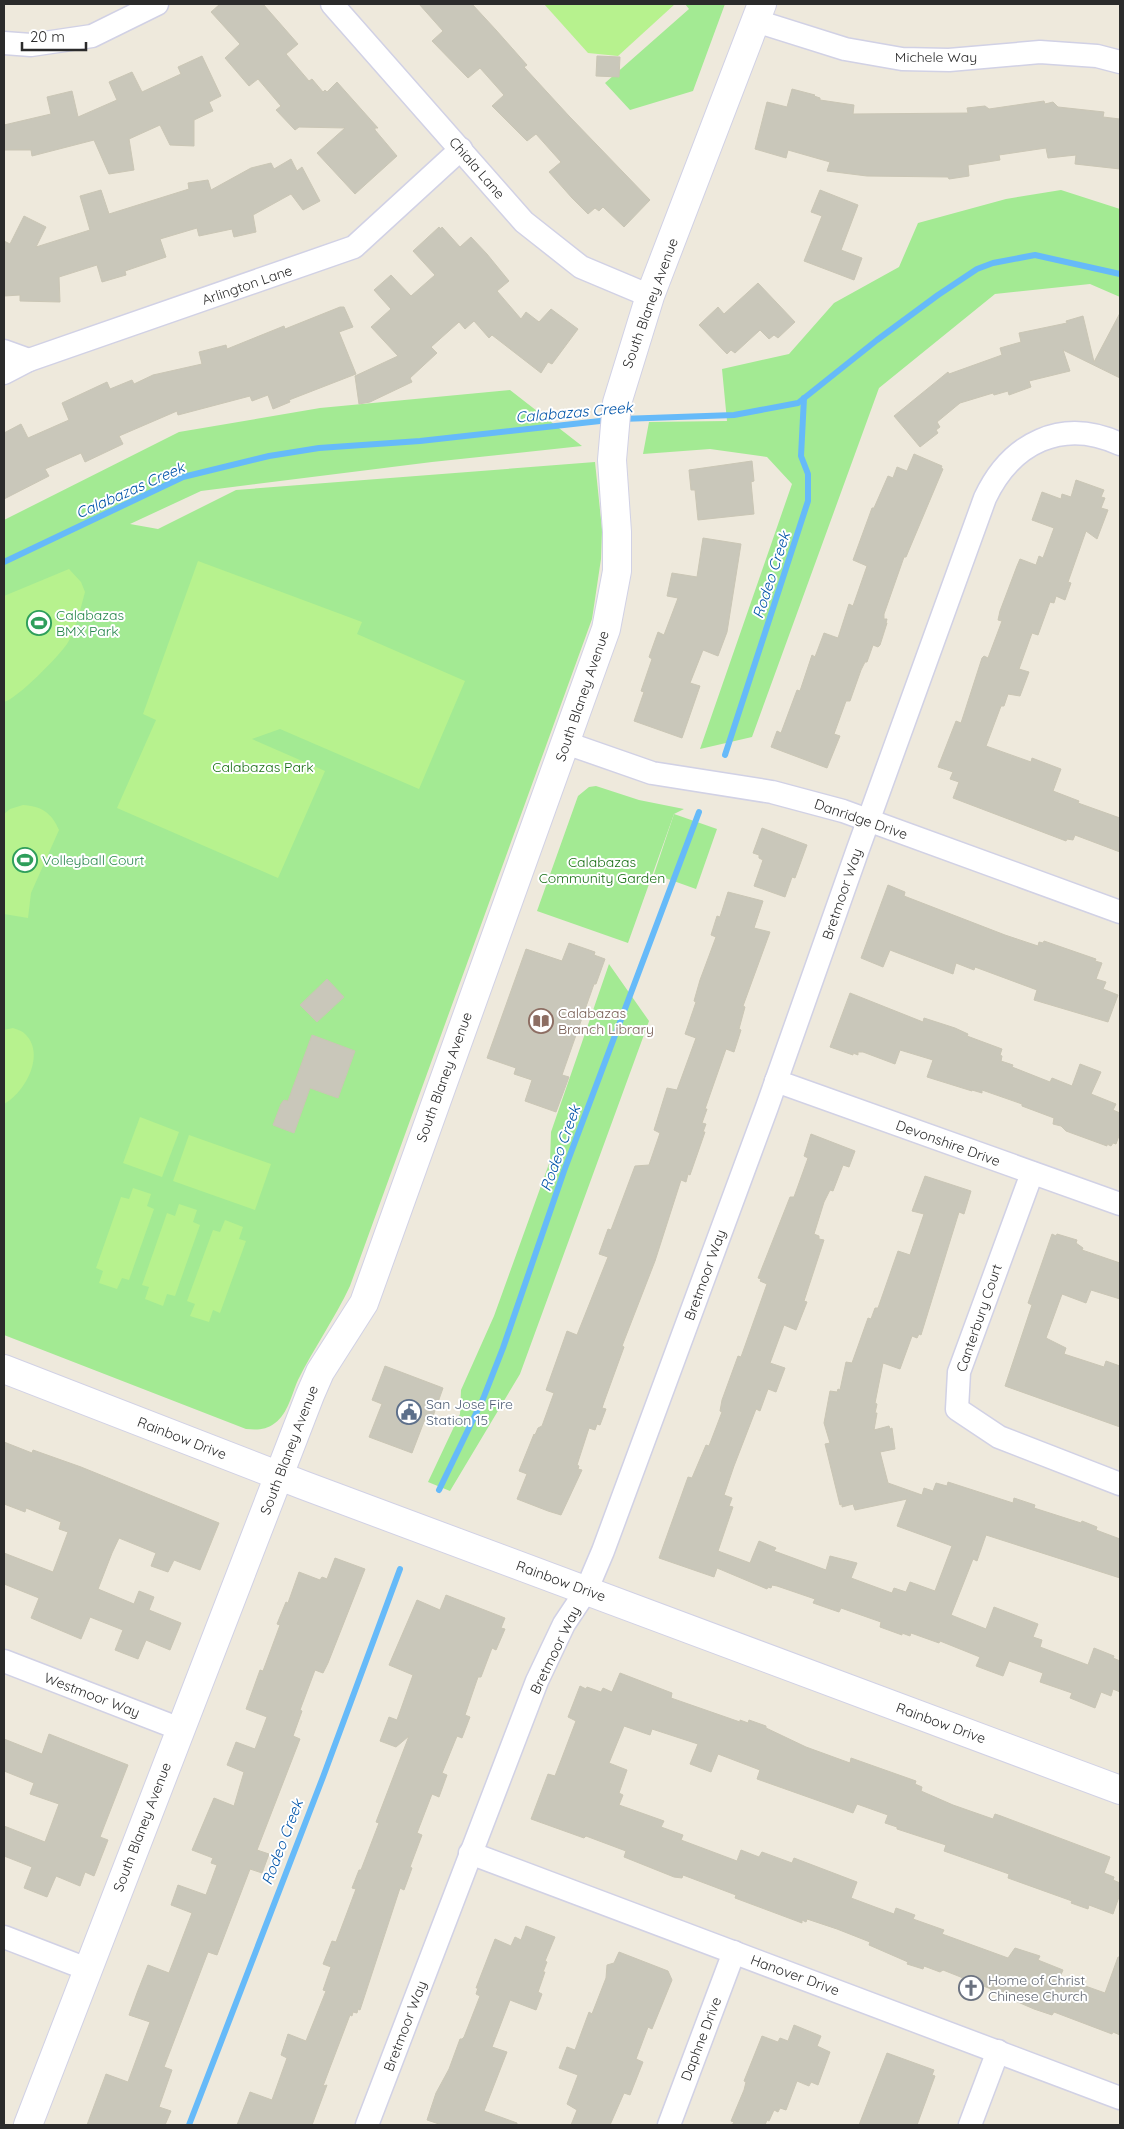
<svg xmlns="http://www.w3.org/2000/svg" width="1124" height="2129" viewBox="0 0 1124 2129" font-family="Quicksand,sans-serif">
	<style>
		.green { fill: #a3ea93 }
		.pitch { fill: #b7f28e }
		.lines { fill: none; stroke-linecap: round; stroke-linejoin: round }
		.stream { stroke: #66baf9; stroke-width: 6 }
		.building { fill: #c9c7ba; stroke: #cac6b5 }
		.street-casing { stroke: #d1d1e5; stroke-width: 25 }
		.secondary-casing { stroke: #d1d1e5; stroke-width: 30 }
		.street { stroke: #fff; stroke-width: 22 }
		.secondary { stroke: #fff; stroke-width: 28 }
		.labels { text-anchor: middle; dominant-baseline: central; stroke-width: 4; stroke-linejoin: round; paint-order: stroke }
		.street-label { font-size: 14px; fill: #2b2b2b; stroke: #fff }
		.leisure-label { font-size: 14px; fill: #27864d; stroke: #fff; text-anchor: start }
		.park-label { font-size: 14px; fill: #186f14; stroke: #fff }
		.education-label { font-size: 14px; fill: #785e54; stroke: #fff; text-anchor: start }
		.service-label { font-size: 14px; fill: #4e5e75; stroke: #fff; text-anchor: start }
		.worship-label { font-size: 14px; fill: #5b616d; stroke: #fff; text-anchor: start }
		.water-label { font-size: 15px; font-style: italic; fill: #0154a9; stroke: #fff }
	</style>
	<rect width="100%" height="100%" fill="#eee9dc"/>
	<g class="green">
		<polygon points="685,4 725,4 693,91 630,110 605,83 689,9"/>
		<polygon points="1061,190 1120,209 1120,297 1090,284 995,294 879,388 752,737 700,749 792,484 767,457 710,449 643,454 649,422 727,421 722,369 789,354 834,303 899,267 918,223 1006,199"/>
		<path d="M510 390 582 446 432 462 201 491 130 524 158 529 236 490 595 462 602 529 601 559 592 619 350 1286C335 1318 314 1348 298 1380 292 1393 288 1414 275 1423 266 1430 257 1430 246 1429L4 1335V520L179 432 320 408Z"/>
		<polygon points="596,786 639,800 684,809 674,814 628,943 537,911 578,796 589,787"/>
		<polygon points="674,814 717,829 696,889 654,874"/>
		<polygon points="609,964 649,1021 520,1374 450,1491 428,1482 460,1414 461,1390 494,1316 550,1161 551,1132"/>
	</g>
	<g class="pitch">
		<polygon points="544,4 675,4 618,56 588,53"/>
		<polygon points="198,561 362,622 357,634 465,681 419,789 280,729 252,739 325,771 278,878 117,808 156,720 143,714"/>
		<path d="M69 569 81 582 85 592C81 607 75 632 67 644 59 656 17 699 4 702V596Z"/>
		<path d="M23 805C41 806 52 813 59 830L31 893 28 918 4 914V814L10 809Z"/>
		<path d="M13 1028C16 1029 22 1031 24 1033 47 1053 25 1093 4 1104V1030Z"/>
		<polygon points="140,1117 179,1132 162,1177 123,1163"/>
		<polygon points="189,1135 271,1164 255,1210 173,1181"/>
		<polygon points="133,1188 151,1194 147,1206 154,1209 129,1280 122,1278 117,1289 99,1283 103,1271 96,1268 121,1197 129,1199"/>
		<polygon points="179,1204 197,1210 193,1222 200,1225 175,1296 167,1294 163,1306 145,1299 149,1287 142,1285 167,1213 175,1216"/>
		<polygon points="225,1220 243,1227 239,1239 246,1241 220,1313 213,1310 209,1322 190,1316 195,1304 187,1301 213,1230 220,1232"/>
	</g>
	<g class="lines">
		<g class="stream">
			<polyline points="621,419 734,415 798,403 877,340 938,295 977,269 993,263 1035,255 1120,274"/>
			<polyline points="4,562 183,477 269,456 319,448 420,441 609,420"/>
			<polyline points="725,755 808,501 808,474 801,456 804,398"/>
			<polyline points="439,1490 483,1399 503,1348 564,1171 699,812"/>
			<polyline points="189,2125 323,1777 400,1569"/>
		</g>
	</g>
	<g class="building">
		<polygon points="220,4 263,4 298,44 286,54 309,81 312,79 323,92 325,90 327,92 337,82 378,128 375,128 375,130 397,156 355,194 317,153 345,128 299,127 295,130 276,110 281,106 258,79 249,86 225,58 240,44 211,12"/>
		<polygon points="419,4 472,4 496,30 527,65 524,67 569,116 650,200 624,227 603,207 599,211 595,208 588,214 572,198 549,172 561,162 536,134 527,141 492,106 504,95 480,68 468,78 432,41 443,31"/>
		<polygon points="202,56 221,96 209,102 213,111 194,120 194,146 170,145 160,125 129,139 134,170 109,174 94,140 32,156 31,150 4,150 4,125 51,114 47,97 72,91 78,117 117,100 109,82 132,72 142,92 181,74 178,67"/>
		<polygon points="597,56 620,57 619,77 596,76"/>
		<polygon points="792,89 815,95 814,96 820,98 820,100 854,105 853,114 968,113 967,108 985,106 989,109 1044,101 1045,104 1053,102 1058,107 1104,112 1103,117 1120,119 1120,169 1075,164 1076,155 1048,158 1046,148 999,155 1000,160 968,165 969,176 949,179 948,177 867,176 827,171 830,162 788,150 786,158 755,149 767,102 787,107"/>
		<polygon points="291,159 297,171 302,167 320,201 303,210 291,194 253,215 256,232 234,237 232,229 199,236 197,228 160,239 166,257 125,271 126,275 102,282 97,265 59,277 60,302 20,301 20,295 4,296 4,241 10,244 24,216 46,227 36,247 90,230 80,196 101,190 109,214 189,189 188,183 208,180 211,190 251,168 271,163 274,169"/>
		<polygon points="820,190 858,205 841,250 862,258 854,280 804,261 822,216 811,212"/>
		<polygon points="439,227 441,229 442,227 460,247 471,237 487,254 509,281 497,291 521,319 526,312 539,322 551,309 578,329 552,364 548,362 541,373 492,335 489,338 474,321 465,329 459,322 431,347 437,353 410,378 412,382 370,402 359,404 355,376 398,356 371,327 391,309 374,290 391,275 411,296 435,275 413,251"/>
		<polygon points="758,283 795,322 778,338 774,335 769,339 760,330 735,353 731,350 727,354 699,325 718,307 724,314"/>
		<polygon points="340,307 344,307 353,327 339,332 356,374 289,400 290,402 273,409 268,395 252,401 250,396 178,415 177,411 119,436 123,444 85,462 81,453 45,469 49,476 4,499 4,433 21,424 28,438 69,420 62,403 107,382 110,389 132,380 134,384 153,375 202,364 199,352 226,345 227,349 284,326 285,329"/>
		<polygon points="1120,313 1120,378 1063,350 1070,371 1029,381 1031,387 1009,395 1008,391 994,395 993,393 960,403 937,422 940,427 936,430 938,433 920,447 894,416 948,372 949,374 1002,355 1000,348 1021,342 1019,333 1067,323 1066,321 1083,316 1094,362"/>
		<polygon points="914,454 942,466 941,468 943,469 906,557 904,557 884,614 884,619 887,619 886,623 887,623 880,645 878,647 873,645 867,662 865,662 861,670 850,701 846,701 834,734 840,736 827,768 771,747 777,731 781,733 797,690 800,691 812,655 815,657 824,633 838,638 849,604 853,606 867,566 853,560 872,508 874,508 888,476 893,478 897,467 907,471"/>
		<polygon points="752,461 754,481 751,482 754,514 698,520 695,490 691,490 689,470"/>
		<polygon points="1076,480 1104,490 1101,497 1105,498 1101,508 1108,510 1097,539 1086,531 1068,582 1071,583 1065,600 1056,596 1054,603 1050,602 1038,635 1032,633 1019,669 1029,672 1020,696 1008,694 1004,706 1001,706 986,746 1031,762 1032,758 1061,769 1053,791 1079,801 1078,803 1120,818 1120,852 1075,835 1073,840 1067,839 1066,841 953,798 959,782 950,779 953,772 938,767 956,721 961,723 982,658 984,656 988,658 1002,621 998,620 1000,611 1017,566 1020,559 1036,565 1039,556 1043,558 1054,528 1032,520 1042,492 1061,499 1062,494 1071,497"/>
		<polygon points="703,538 741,544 727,632 718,656 703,650 690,683 700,686 682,738 634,721 644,692 641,691 652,659 649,657 658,632 664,635 678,598 667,596 672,573 697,577"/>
		<polygon points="762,828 807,845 795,878 792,877 785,897 754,886 763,860 759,858 759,855 753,853"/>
		<polygon points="888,885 905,892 904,896 1005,935 1038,946 1039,942 1043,943 1044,941 1096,959 1095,961 1102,963 1096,979 1106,982 1103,989 1118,995 1108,1022 1034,1000 1037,990 975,967 974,970 956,963 953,974 890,950 883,967 861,958"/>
		<polygon points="728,892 763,901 754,928 770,932 743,1006 745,1007 739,1029 741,1030 734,1052 726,1049 705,1109 707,1109 702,1123 706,1124 703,1132 705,1132 690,1175 688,1174 686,1182 681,1180 655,1261 622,1346 624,1347 604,1402 602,1408 606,1409 600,1425 597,1424 595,1430 589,1428 577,1465 579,1466 578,1469 582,1470 561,1515 548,1511 517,1499 527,1474 519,1471 534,1434 535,1435 538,1428 542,1426 554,1393 546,1390 567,1331 577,1335 608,1257 599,1254 608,1229 611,1230 635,1166 649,1165 660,1133 654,1130 667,1088 677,1090 696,1038 685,1034 696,1002 694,1001 700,980 716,937 711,935 717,916 720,917"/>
		<polygon points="569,943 595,952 594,955 605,959 596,984 594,984 562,1075 569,1077 556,1112 525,1101 532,1080 514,1074 516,1068 487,1058 526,949 562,961"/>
		<polygon points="327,979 344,997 317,1022 300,1005"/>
		<polygon points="850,993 923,1022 924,1018 955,1028 968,1034 967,1036 1002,1049 1000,1055 1002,1056 1001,1061 1013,1065 1012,1067 1050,1082 1052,1078 1072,1086 1080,1064 1101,1072 1091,1094 1116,1104 1113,1110 1120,1113 1120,1133 1116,1144 1113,1143 1111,1146 1107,1144 1107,1146 1066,1131 1061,1126 1053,1124 1054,1118 1022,1106 1022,1104 982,1090 982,1093 972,1090 972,1091 927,1077 933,1060 900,1050 895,1064 863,1052 858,1052 858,1055 853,1053 853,1055 830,1047"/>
		<polygon points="312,1035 355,1051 338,1098 310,1088 294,1133 273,1125 281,1104 284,1100 288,1101"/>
		<polygon points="811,1134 855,1151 849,1167 843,1165 833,1191 830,1190 824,1202 814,1234 819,1236 819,1239 824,1240 804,1301 807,1302 796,1330 784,1325 770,1363 785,1368 776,1392 768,1389 760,1411 756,1409 734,1466 724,1495 732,1498 729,1506 733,1507 718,1551 750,1563 759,1541 776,1548 774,1551 826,1570 830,1556 857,1563 851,1578 892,1593 894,1588 906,1592 910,1582 935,1591 952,1546 897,1526 907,1499 855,1510 853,1504 842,1507 842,1504 840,1505 825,1444 830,1443 824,1423 830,1391 837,1392 838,1389 840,1390 846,1362 852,1363 868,1318 871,1319 875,1308 878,1308 898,1251 910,1255 924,1214 912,1211 925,1176 971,1191 964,1214 959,1212 921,1335 919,1334 917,1338 912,1336 900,1369 883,1363 875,1403 877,1404 875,1413 877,1413 874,1430 889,1426 890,1429 892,1428 895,1449 880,1452 888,1483 922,1495 924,1488 933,1491 936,1483 947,1486 948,1482 1013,1503 1014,1498 1035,1505 1034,1508 1081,1523 1082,1521 1097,1527 1096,1530 1120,1539 1120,1578 986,1535 977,1561 973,1559 951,1615 986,1629 994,1607 1038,1624 1033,1637 1042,1640 1040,1647 1088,1665 1094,1648 1114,1656 1113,1658 1120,1661 1120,1692 1113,1689 1111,1696 1101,1692 1095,1708 1070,1698 1072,1693 1040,1682 1043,1673 1009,1661 1003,1676 976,1666 980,1657 940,1641 939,1643 911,1633 910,1636 902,1633 902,1635 880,1627 881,1622 841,1608 839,1612 813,1603 815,1599 777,1586 772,1585 771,1588 768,1587 767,1589 717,1568 714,1577 659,1558 688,1477 692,1478 706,1445 709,1446 722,1412 720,1411 722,1400 738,1356 741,1357 767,1284 760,1281 761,1279 758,1278 790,1197 794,1197 808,1158 804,1156"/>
		<polygon points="1052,1234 1056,1236 1057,1234 1077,1240 1076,1243 1083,1248 1082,1250 1120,1263 1120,1299 1091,1290 1086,1303 1062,1294 1046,1338 1066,1348 1064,1354 1104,1367 1106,1361 1120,1366 1120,1427 1005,1386 1032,1305 1028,1303"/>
		<polygon points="385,1366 443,1388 431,1422 425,1419 412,1453 369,1437 382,1404 372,1400"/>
		<polygon points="4,1442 32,1453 33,1450 81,1467 219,1523 200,1570 174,1560 168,1572 151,1566 156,1553 119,1538 112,1553 98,1589 134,1604 139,1591 154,1597 149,1610 181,1623 170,1650 146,1640 138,1659 115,1650 123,1630 90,1617 81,1639 31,1618 39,1598 4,1584 4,1553 53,1572 68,1532 59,1529 61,1522 26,1508 25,1512 4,1504"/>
		<polygon points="335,1558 365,1569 328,1663 323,1673 315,1670 300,1710 302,1711 293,1736 300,1739 257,1850 269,1854 262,1873 250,1869 217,1955 208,1952 164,2067 172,2070 159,2107 171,2111 165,2125 87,2125 106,2074 128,2082 150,2022 129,2015 137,1993 148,1965 169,1973 192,1913 171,1905 178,1885 206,1895 217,1865 211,1863 213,1858 192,1850 214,1798 234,1806 244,1772 227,1765 236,1742 255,1749 267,1717 246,1709 260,1670 263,1671 280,1625 277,1624 286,1602 288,1603 299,1572 320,1580 322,1577 327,1579"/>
		<polygon points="446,1595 505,1618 501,1628 505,1629 496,1650 492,1648 481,1677 478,1677 465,1715 470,1717 462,1738 457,1736 442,1773 447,1775 439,1797 432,1794 417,1833 422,1835 410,1867 412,1868 404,1890 400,1888 360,2010 358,2009 357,2013 353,2012 352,2016 350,2015 323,2086 327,2085 312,2125 237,2125 250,2092 272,2100 287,2058 281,2055 288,2034 306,2041 326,1991 323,1990 331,1967 323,1964 332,1941 336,1942 356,1889 352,1888 359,1870 361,1870 379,1823 376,1822 409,1736 396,1747 380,1741 389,1717 397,1720 413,1675 389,1665 417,1600 440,1610"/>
		<polygon points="620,1673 672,1693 671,1698 740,1722 740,1720 748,1723 749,1720 766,1726 766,1728 806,1747 850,1763 851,1758 916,1781 915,1784 922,1787 921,1791 953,1805 993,1819 995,1814 1001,1816 1110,1857 1104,1873 1114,1877 1113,1880 1120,1883 1120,1894 1113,1914 1089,1905 1088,1909 1071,1903 1072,1901 1008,1878 1009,1874 944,1851 946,1845 897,1829 897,1827 885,1823 888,1815 857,1804 853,1813 757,1779 760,1770 718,1754 711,1772 690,1764 698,1744 652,1729 650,1735 624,1726 609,1763 627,1770 619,1793 623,1795 619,1805 664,1821 661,1827 683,1835 681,1840 737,1861 741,1850 759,1857 762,1852 792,1863 794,1858 857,1882 851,1898 894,1914 896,1908 915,1915 913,1919 944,1930 942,1934 1008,1958 1015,1948 1040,1956 1038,1960 1063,1970 1060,1977 1105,1993 1118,1957 1120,1957 1120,2035 1113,2032 1112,2034 1054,2012 1052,2015 1034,2009 990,1990 991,1989 943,1970 940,1972 924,1966 923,1969 907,1964 908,1962 869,1945 870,1942 837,1929 807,1919 806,1922 802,1920 802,1923 735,1898 736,1895 683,1875 682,1878 674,1877 624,1857 626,1851 586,1836 584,1838 531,1819 548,1774 555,1776 576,1721 568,1717 580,1686 586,1689 587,1687 601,1692 603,1688 612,1692"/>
		<polygon points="49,1734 128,1765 100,1837 108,1840 94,1876 85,1872 80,1886 56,1876 47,1897 24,1888 32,1867 4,1856 4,1826 45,1842 59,1804 30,1794 34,1783 4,1771 4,1739 42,1754"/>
		<polygon points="526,1926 555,1937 545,1961 547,1962 543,1972 545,1972 538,1992 542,1994 536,2010 510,2000 492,2047 507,2052 484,2111 517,2123 517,2125 442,2125 427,2120 436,2093 449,2069 460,2039 462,2039 464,2037 480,1996 476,1994 478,1988 476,1988 495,1939 511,1946 515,1937 521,1940"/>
		<polygon points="619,1952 668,1971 672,1980 652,2029 648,2027 636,2059 643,2062 630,2095 624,2093 610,2125 571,2125 577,2110 567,2104 578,2075 559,2068 567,2047 575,2050 589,2012 592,2014 606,1978 607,1965 614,1963"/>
		<polygon points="794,2025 821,2036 817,2046 830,2052 818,2085 811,2082 809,2086 797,2081 786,2110 780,2108 778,2112 774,2110 769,2121 767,2120 765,2125 732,2125 734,2122 731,2121 744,2090 746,2082 744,2081 762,2036 778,2042 780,2038 788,2041"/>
		<polygon points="887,2053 934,2070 932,2075 935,2076 917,2125 859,2125"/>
	</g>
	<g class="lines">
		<defs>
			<g id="street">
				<polyline points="332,4 524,222 581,267 650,296"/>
				<polyline points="756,21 845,49 902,59 949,60 1040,52 1097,56 1120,62"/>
				<polyline points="4,43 31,45 92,36 157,4"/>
				<polyline points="4,351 29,360"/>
				<polyline points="4,373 29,360 354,247 461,149"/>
				<polyline points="566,743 652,773 772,792 843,811 1120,912"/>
				<polyline points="776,1081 1120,1204"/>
				<polyline points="1032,1173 959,1372 957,1409 999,1437 1120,1484"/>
				<polyline points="4,1661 180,1729"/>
				<polyline points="470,1853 1120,2098"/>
				<polyline points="4,1937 87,1969"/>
				<path d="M367 2125 537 1681 564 1624 586 1591 603 1551 767 1107 858 849 985 498C1011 443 1062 417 1120 444"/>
				<polyline points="669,2125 734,1952"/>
				<polyline points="970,2125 998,2051"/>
			</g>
			<g id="secondary">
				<polyline points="4,1369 303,1485 1120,1790"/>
				<polyline points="28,2125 310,1395 320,1372 364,1303 606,629 617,571 617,532 612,460 617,403 650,296 762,4"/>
			</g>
		</defs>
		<use href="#street" class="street-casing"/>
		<use href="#secondary" class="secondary-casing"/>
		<use href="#street" class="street"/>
		<use href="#secondary" class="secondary"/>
	</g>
	<defs>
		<symbol id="stadium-ring" viewBox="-11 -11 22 22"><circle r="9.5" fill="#fff" stroke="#2e9e5b" stroke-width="1.5"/><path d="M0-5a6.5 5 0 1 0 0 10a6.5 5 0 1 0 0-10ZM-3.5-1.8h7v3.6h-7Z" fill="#2e9e5b"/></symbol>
		<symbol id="library-ring" viewBox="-11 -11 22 22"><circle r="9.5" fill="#fff" stroke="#8d6e63" stroke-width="1.5"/><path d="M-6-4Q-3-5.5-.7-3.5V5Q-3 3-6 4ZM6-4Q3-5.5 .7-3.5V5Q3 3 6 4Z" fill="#8d6e63"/></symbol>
		<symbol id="civic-ring" viewBox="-11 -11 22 22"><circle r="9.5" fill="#fff" stroke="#5c6f8a" stroke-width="1.5"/><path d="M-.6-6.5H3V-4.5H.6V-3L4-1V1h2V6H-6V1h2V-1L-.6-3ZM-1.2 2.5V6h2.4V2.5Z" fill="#5c6f8a"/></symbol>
		<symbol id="church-ring" viewBox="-11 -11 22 22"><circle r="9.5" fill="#fff" stroke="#6b7280" stroke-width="1.5"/><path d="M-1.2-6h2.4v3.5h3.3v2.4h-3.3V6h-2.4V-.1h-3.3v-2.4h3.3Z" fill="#6b7280"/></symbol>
	</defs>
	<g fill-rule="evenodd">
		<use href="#stadium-ring" x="25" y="609" width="28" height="28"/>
		<use href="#stadium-ring" x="11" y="846" width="28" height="28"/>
		<use href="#library-ring" x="527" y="1007" width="28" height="28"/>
		<use href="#civic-ring" x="395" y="1398" width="28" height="28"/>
		<use href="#church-ring" x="957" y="1974" width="28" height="28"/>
	</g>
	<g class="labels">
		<g class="street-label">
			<text x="936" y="57">Michele Way</text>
			<text transform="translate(477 168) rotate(49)">Chiala Lane</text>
			<text transform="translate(247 285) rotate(-19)">Arlington Lane</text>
			<text transform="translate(650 303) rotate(-70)">South Blaney Avenue</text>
			<text transform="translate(582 696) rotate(-71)">South Blaney Avenue</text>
			<text transform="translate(861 819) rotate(19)">Danridge Drive</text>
			<text transform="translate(842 894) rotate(-71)">Bretmoor Way</text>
			<text transform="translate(444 1077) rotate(-70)">South Blaney Avenue</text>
			<text transform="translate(948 1143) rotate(20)">Devonshire Drive</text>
			<text transform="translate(705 1275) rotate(-70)">Bretmoor Way</text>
			<text transform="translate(979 1318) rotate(-71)">Canterbury Court</text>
			<text transform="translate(182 1438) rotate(21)">Rainbow Drive</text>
			<text transform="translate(289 1450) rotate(-69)">South Blaney Avenue</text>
			<text transform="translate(561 1581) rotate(20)">Rainbow Drive</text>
			<text transform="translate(555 1650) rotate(-64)">Bretmoor Way</text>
			<text transform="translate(92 1695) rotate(21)">Westmoor Way</text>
			<text transform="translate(941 1723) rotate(20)">Rainbow Drive</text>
			<text transform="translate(142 1827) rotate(-69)">South Blaney Avenue</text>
			<text transform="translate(795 1975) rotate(20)">Hanover Drive</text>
			<text transform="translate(405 2026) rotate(-69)">Bretmoor Way</text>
			<text transform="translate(701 2039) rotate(-69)">Daphne Drive</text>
		</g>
		<g class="leisure-label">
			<text x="56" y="615">Calabazas<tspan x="56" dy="16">BMX Park</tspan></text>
			<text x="42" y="860">Volleyball Court</text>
		</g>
		<g class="park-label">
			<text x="263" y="767">Calabazas Park</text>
			<text x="602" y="862">Calabazas<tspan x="602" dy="16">Community Garden</tspan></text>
		</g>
		<g class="education-label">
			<text x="558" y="1013">Calabazas<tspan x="558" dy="16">Branch Library</tspan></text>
		</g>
		<g class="service-label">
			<text x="426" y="1404">San Jose Fire<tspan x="426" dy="16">Station 15</tspan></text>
		</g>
		<g class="worship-label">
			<text x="988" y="1980">Home of Christ<tspan x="988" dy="16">Chinese Church</tspan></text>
		</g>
		<g class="water-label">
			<text transform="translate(574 412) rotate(-5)">Calabazas Creek</text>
			<text transform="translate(130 490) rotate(-24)">Calabazas Creek</text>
			<text transform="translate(771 575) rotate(-72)">Rodeo Creek</text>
			<text transform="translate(560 1148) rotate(-70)">Rodeo Creek</text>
			<text transform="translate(282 1842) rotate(-69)">Rodeo Creek</text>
		</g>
	</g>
	<rect width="1124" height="2129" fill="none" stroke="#2b2b2b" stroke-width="10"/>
	<path d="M22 42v8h64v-8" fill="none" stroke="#2b2b2b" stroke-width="2.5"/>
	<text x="30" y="42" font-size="15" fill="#2b2b2b" stroke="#ffffff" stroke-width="4" paint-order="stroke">20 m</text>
</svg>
